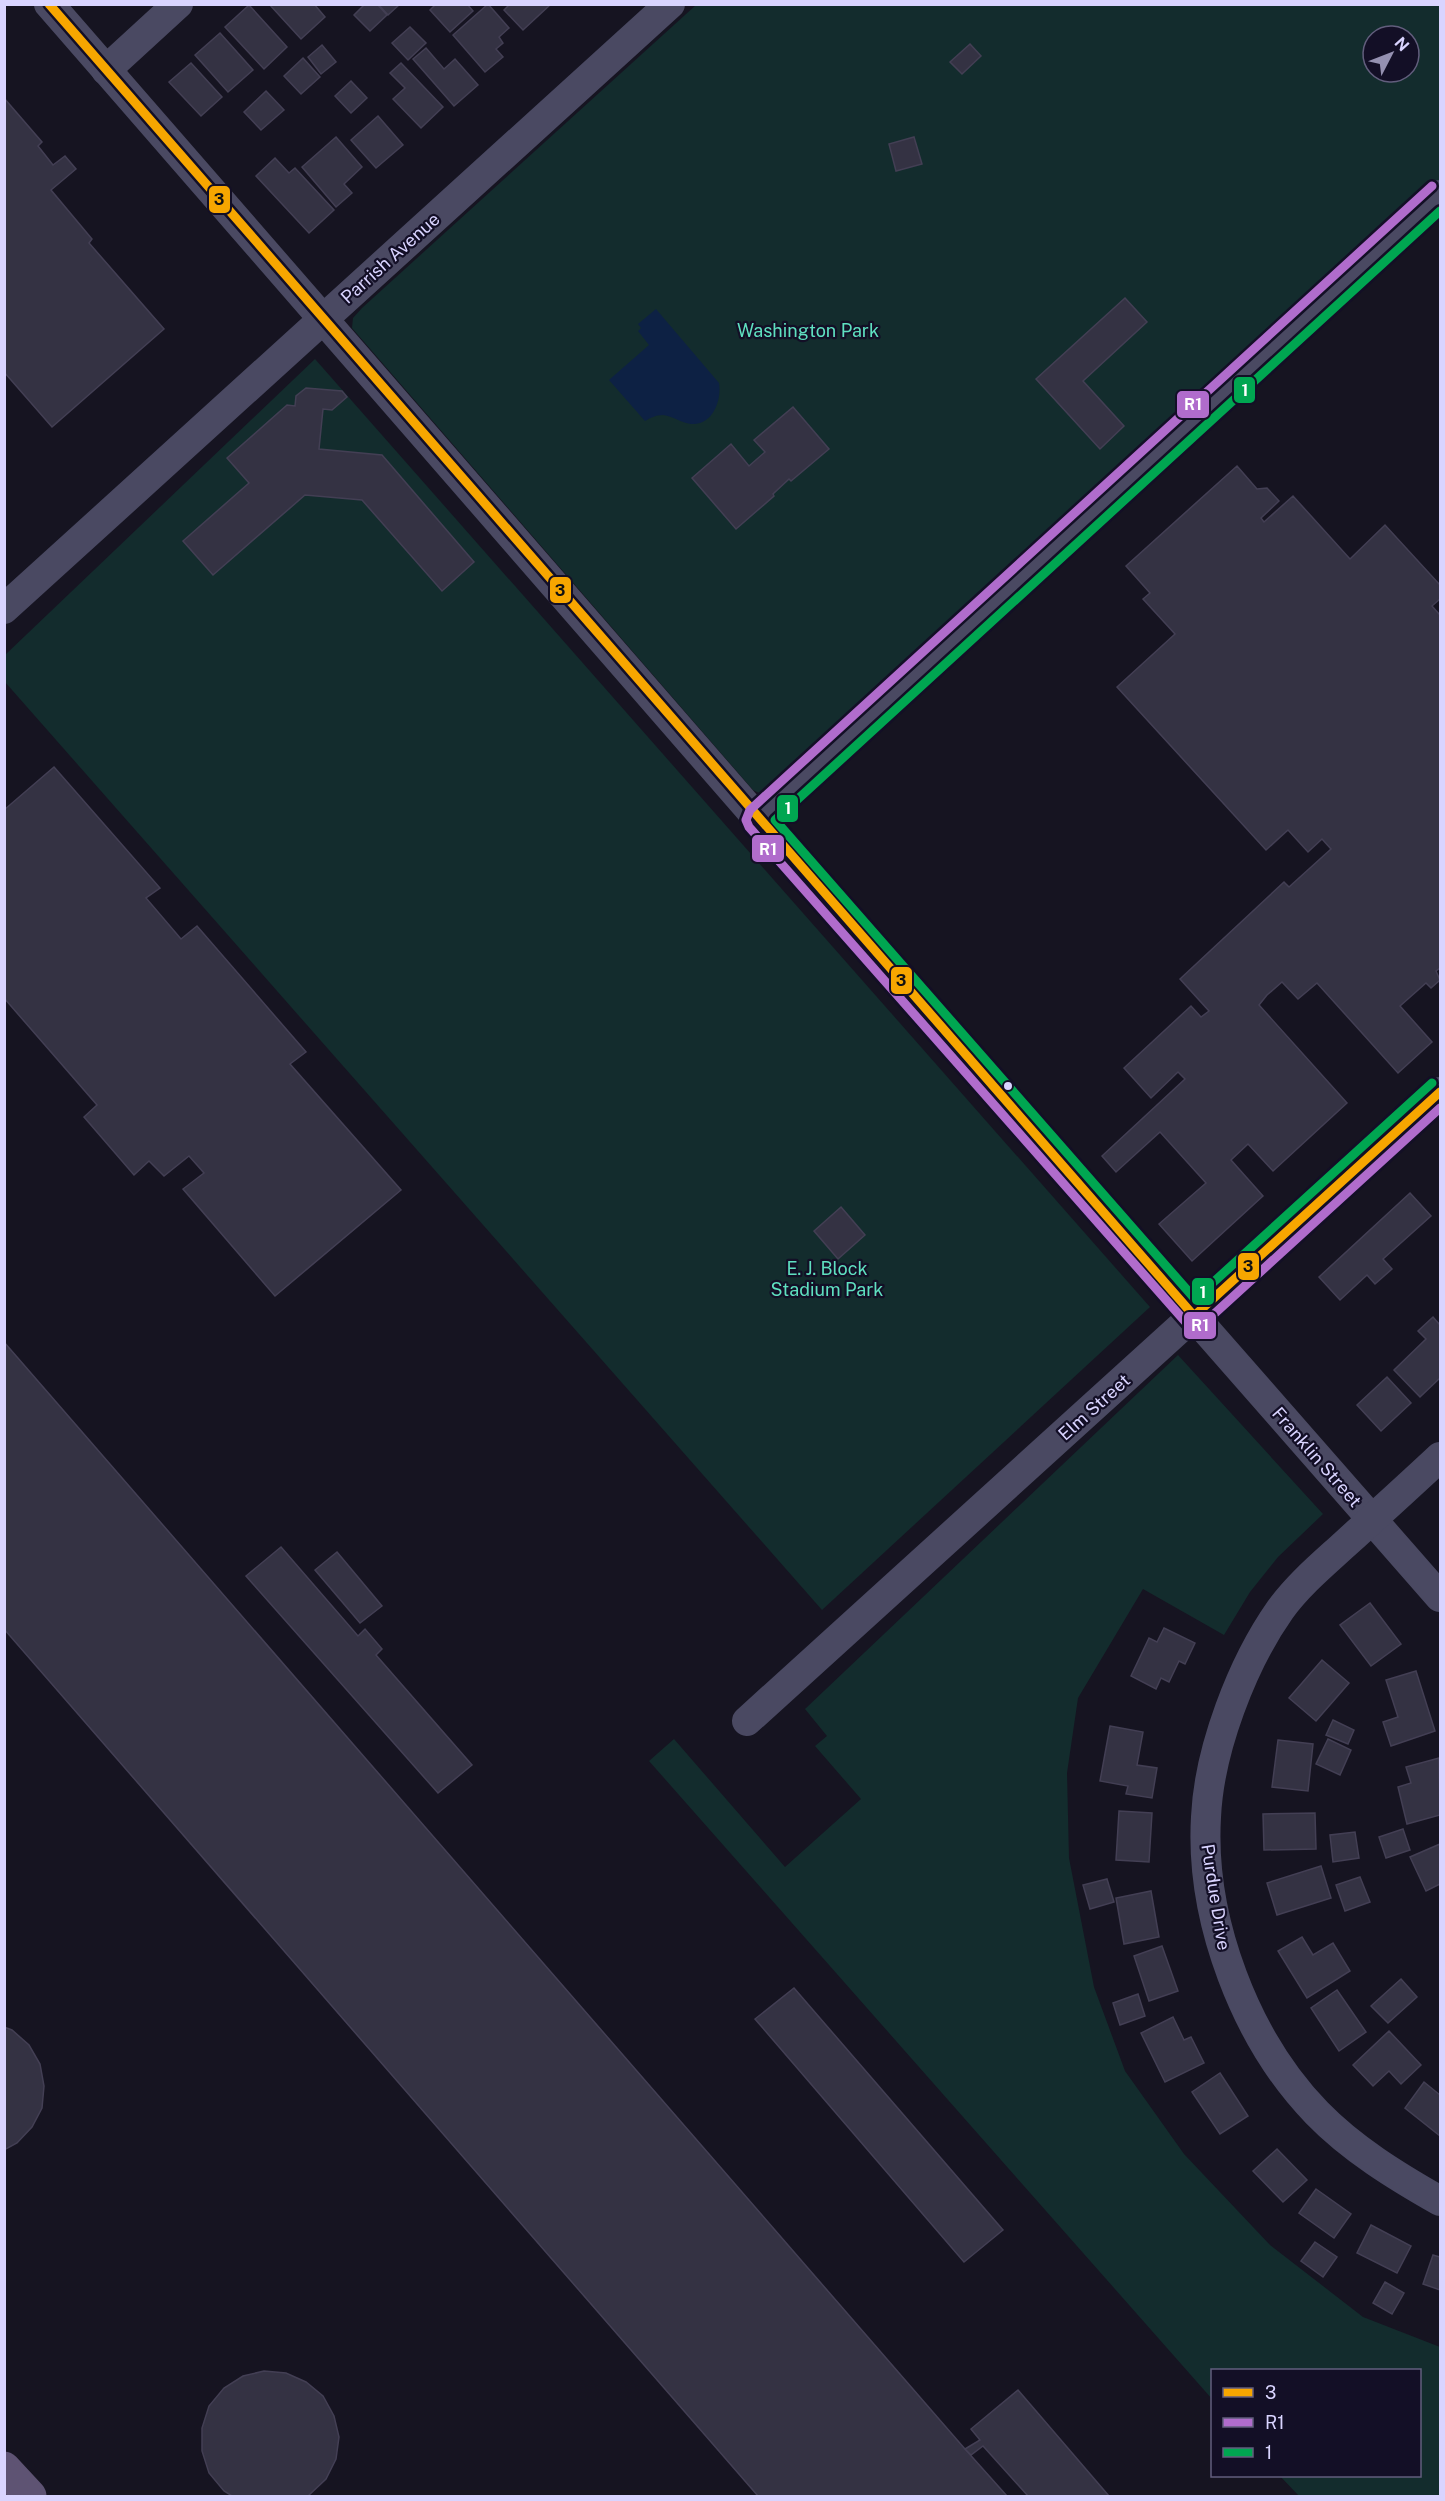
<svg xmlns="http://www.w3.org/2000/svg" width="1445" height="2501" viewBox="0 0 1445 2501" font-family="'Public Sans',sans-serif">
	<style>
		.green { fill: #132c2d; fill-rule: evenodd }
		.water { fill: #0d2144 }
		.building { fill: #343243; stroke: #433f54; stroke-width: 1.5 }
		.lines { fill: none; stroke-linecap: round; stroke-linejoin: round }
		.minor { stroke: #4a4962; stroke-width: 30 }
		.major { stroke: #5e5373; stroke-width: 33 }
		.bus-1-casing { stroke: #130f26; stroke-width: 14 }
		.bus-2-casing { stroke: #130f26; stroke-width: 14 }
		.bus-3-casing { stroke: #130f26; stroke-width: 14 }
		.bus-1 { stroke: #f7a600; stroke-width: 9 }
		.bus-2 { stroke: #b06ccc; stroke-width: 9 }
		.bus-3 { stroke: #00a651; stroke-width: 9 }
		.bus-dot { fill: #d9d4ff; stroke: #130f26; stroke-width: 2 }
		.labels { text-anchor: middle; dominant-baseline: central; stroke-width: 4.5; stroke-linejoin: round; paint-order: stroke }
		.street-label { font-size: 18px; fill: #d9d4ff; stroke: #130f26 }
		.park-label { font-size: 18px; fill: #5fe0c0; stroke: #130f26 }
		.line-badge { stroke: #130f26; stroke-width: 2 }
		.badge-label { font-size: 16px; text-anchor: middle; font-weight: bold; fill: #fff }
		.pale-badge-label { font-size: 16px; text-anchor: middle; font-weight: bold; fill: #111 }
	</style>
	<rect width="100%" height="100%" fill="#161421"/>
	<g class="green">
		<path d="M696 5H1440V179L1107 485 763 795 753 790 352 328 353 318 362 308ZM1373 36H1409V72H1373Z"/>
		<polygon points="315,359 1150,1307 822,1610 5,682 4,656"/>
		<polygon points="1178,1355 1323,1514 1278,1557 1250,1592 1224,1635 1143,1589 1078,1698 1067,1773 1069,1858 1094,1987 1125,2071 1184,2154 1270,2245 1363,2317 1440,2347 1440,2496 1299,2496 1280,2476 1420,2476 1420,2370 1212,2370 1212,2399 649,1761 674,1739 785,1867 861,1799 815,1746 827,1736 805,1709"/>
	</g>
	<path class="water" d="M656 309 719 383C722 401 712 426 691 424 681 423 673 416 663 415 656 415 650 418 645 421L609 380 649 345 638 331 641 328 638 324Z"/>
	<g class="building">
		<polygon points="269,4 314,4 325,17 301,39"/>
		<polygon points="365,4 377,4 387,15 370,31 354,15"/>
		<polygon points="378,4 400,4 388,15"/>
		<polygon points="436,4 467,4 473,11 450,32 430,10"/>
		<polygon points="488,4 509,28 499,37 503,43 496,49 503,57 485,72 453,35"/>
		<polygon points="510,4 551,4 523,30 504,10"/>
		<polygon points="249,5 287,47 264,69 225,27"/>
		<polygon points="410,27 426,43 408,60 392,43"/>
		<polygon points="220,33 253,70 228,92 195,55"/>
		<polygon points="970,44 981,56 962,74 950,62"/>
		<polygon points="322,45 336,62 321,74 308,57"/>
		<polygon points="426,48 444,69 455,59 478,85 454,106 413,59"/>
		<polygon points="303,58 320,77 301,94 284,76"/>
		<polygon points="191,63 222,97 201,116 169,82"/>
		<polygon points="401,63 443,107 421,128 393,99 405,88 390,73"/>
		<polygon points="351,81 367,98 351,113 335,96"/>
		<polygon points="266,91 284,110 261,130 244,112"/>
		<polygon points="4,98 42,142 38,146 53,165 65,156 76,169 51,190 92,239 89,243 164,329 52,427 4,372"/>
		<polygon points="378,116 403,145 376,168 351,140"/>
		<polygon points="336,137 362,167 344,184 352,193 336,207 302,167"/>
		<polygon points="914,137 922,164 896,171 889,144"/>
		<polygon points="275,158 289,173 295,168 334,210 309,233 256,176"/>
		<polygon points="1125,298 1147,322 1083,381 1124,426 1100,449 1036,379"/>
		<polygon points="306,388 342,391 347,397 332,410 323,409 319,449 382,455 474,562 442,591 362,500 305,495 213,575 183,541 249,483 227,458 287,405 295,406 296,396"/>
		<polygon points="793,407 829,449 791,481 789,479 773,494 774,496 736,529 692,478 731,444 749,466 765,452 754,440"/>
		<polygon points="1237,466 1257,489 1267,488 1279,501 1261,518 1264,522 1293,496 1350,559 1385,525 1440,585 1440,599 1432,606 1440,615 1440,968 1436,971 1440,980 1431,988 1426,983 1400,1006 1432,1042 1398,1073 1317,983 1298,999 1282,982 1267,995 1259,1005 1347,1103 1273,1171 1248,1144 1231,1160 1263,1196 1192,1261 1159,1224 1206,1183 1160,1132 1116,1172 1102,1156 1185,1079 1178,1072 1151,1098 1124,1068 1191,1006 1201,1017 1209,1011 1180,979 1284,882 1289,887 1331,849 1322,839 1308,852 1288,830 1266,850 1117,687 1175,634 1143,599 1150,593 1126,566"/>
		<polygon points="54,767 160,888 146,898 181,939 197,926 306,1052 290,1064 401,1190 275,1296 183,1189 204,1173 189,1156 164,1176 149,1161 134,1175 84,1117 97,1105 4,998 4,810"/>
		<polygon points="1410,1193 1431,1216 1383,1259 1392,1269 1375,1284 1367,1275 1340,1300 1319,1277"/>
		<polygon points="841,1207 865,1235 838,1259 814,1231"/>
		<polygon points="1433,1317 1440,1325 1440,1378 1420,1397 1394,1370 1426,1339 1418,1331"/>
		<polygon points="4,1342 965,2449 1007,2496 758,2496 4,1629"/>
		<polygon points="1387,1377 1411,1403 1381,1431 1357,1405"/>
		<polygon points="281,1547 358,1636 365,1629 382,1649 376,1655 472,1765 438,1793 246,1576"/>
		<polygon points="337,1552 382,1606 360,1623 315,1570"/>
		<polygon points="1370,1603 1401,1644 1371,1666 1340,1625"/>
		<polygon points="1164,1628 1195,1643 1185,1664 1179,1661 1169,1682 1161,1678 1156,1689 1131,1676 1149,1638 1157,1642"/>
		<polygon points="1322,1660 1349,1683 1316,1721 1289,1698"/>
		<polygon points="1416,1671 1435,1731 1391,1746 1383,1722 1398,1717 1386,1680"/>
		<polygon points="1333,1720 1354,1730 1348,1744 1326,1735"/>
		<polygon points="1110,1726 1143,1732 1137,1765 1157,1768 1152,1798 1126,1794 1128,1786 1100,1781"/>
		<polygon points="1328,1739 1351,1750 1340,1775 1316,1764"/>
		<polygon points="1278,1740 1313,1744 1308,1791 1272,1787"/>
		<polygon points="1439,1758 1440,1815 1407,1824 1398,1787 1411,1783 1406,1767"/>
		<polygon points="1119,1811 1152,1813 1149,1862 1116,1860"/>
		<polygon points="1315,1813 1316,1849 1264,1850 1263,1814"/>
		<polygon points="1403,1829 1410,1850 1386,1858 1379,1837"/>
		<polygon points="1355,1832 1359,1858 1333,1862 1330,1835"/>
		<polygon points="1440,1844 1440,1884 1426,1891 1410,1857"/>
		<polygon points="1321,1866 1331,1898 1277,1915 1267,1883"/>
		<polygon points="1360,1877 1370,1902 1345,1911 1336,1885"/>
		<polygon points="1107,1879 1114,1902 1090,1909 1083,1885"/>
		<polygon points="1151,1891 1159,1937 1124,1944 1116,1898"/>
		<polygon points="1302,1937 1313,1955 1333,1943 1350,1971 1307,1998 1278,1951"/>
		<polygon points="1162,1946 1178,1991 1149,2001 1134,1956"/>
		<polygon points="1401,1979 1417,1997 1388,2023 1371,2006"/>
		<polygon points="794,1988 1003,2230 964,2262 755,2019"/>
		<polygon points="1337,1990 1366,2032 1339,2051 1311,2008"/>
		<polygon points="1138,1994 1145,2016 1120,2025 1113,2003"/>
		<polygon points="1173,2017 1184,2040 1191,2037 1204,2063 1165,2082 1141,2033"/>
		<polygon points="4,2027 12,2030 29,2045 40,2064 44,2086 42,2108 32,2127 17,2143 4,2150"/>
		<polygon points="1389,2031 1421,2065 1401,2084 1389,2071 1373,2086 1353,2065"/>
		<polygon points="1220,2073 1248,2116 1220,2134 1192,2092"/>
		<polygon points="1424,2082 1440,2095 1440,2136 1405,2108"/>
		<polygon points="1277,2149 1307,2180 1283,2202 1253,2171"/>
		<polygon points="1316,2189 1351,2214 1334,2238 1299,2213"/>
		<polygon points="1371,2225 1411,2246 1397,2273 1357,2253"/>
		<polygon points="1315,2242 1337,2257 1323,2277 1301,2261"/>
		<polygon points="1433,2255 1440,2257 1440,2290 1423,2284"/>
		<polygon points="1385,2282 1404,2293 1392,2314 1373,2303"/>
		<polygon points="264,2371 286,2373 306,2382 323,2396 334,2416 339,2437 336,2459 326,2479 308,2496 232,2496 224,2491 209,2473 202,2451 202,2428 209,2406 224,2388 243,2376"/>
		<polygon points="1018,2390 1109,2496 1028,2496 983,2446 971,2455 965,2449 980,2440 971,2429"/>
	</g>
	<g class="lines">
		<g class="minor">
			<polyline points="49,4 758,819 1440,1597"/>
			<polyline points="106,70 178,4"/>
			<polyline points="4,609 670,4"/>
			<polyline points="758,819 1440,195"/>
			<path d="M1440 1457C1409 1486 1377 1515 1345 1544 1322 1565 1298 1585 1280 1610 1242 1664 1209 1750 1206 1817 1200 1919 1245 2039 1317 2113 1352 2149 1396 2176 1440 2201"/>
			<polyline points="747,1721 1440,1092"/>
		</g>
		<polyline class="major" points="4,2468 30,2496"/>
		<defs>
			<polyline id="bus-1" points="49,4 1194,1316 1440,1092"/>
			<polyline id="bus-2" points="1432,186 750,810 746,820 749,827 1190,1327 1202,1325 1440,1108"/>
			<polyline id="bus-3" points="1432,1083 1195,1299 775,820 1440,211"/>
		</defs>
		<use href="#bus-1" class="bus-1-casing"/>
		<use href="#bus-2" class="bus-2-casing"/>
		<use href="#bus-3" class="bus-3-casing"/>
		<use href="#bus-1" class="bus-1"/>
		<use href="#bus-2" class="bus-2"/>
		<use href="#bus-3" class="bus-3"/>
	</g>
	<circle class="bus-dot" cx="1008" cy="1086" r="5"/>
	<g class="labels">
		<g class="street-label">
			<text transform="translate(390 258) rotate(-42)">Parrish Avenue</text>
			<text transform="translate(1094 1407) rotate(-42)">Elm Street</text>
			<text transform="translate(1317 1457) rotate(49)">Franklin Street</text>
			<text transform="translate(1216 1897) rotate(81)">Purdue Drive</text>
		</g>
		<g class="park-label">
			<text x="808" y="330">Washington Park</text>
			<text x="827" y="1268">E. J. Block<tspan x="827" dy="21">Stadium Park</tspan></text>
		</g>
	</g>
	<g class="line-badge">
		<rect x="208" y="185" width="23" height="29" rx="6" fill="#f7a600"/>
		<rect x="1233" y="376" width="23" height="28" rx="6" fill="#00a651"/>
		<rect x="1176" y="390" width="34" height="29" rx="6" fill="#b06ccc"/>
		<rect x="549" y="576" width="23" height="28" rx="6" fill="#f7a600"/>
		<rect x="776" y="794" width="23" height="29" rx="6" fill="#00a651"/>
		<rect x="751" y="834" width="34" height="29" rx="6" fill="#b06ccc"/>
		<rect x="890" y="966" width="23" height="29" rx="6" fill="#f7a600"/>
		<rect x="1237" y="1252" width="23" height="29" rx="6" fill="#f7a600"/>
		<rect x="1191" y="1277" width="24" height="29" rx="6" fill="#00a651"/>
		<rect x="1183" y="1311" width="34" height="29" rx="6" fill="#b06ccc"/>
	</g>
	<g class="badge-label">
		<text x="1245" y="396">1</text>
		<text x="1193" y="410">R1</text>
		<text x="788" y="814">1</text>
		<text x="768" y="855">R1</text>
		<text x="1203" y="1298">1</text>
		<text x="1200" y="1331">R1</text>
	</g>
	<g class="pale-badge-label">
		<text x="219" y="205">3</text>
		<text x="560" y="596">3</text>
		<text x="901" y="986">3</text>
		<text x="1248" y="1272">3</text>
	</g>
	<rect width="1445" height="2501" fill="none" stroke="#d9d4ff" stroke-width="12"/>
	<rect x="1211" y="2369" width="210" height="108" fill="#130f26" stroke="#625e7d" stroke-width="1.5"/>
	<rect x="1223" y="2388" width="30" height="9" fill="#f7a600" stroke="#625e7d" stroke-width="1.5"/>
	<text x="1265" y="2399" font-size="18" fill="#d9d4ff">3</text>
	<rect x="1223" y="2418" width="30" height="9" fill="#b06ccc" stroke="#625e7d" stroke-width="1.5"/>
	<text x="1265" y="2429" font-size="18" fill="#d9d4ff">R1</text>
	<rect x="1223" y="2448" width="30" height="9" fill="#00a651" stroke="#625e7d" stroke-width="1.5"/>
	<text x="1265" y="2459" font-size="18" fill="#d9d4ff">1</text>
	<g transform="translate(1391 54) rotate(48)"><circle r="28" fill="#130f26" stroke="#625e7d" stroke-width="1.5"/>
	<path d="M0-4.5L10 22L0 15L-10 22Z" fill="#9591b1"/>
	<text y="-9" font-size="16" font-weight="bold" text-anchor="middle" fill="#d9d4ff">N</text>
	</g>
</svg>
